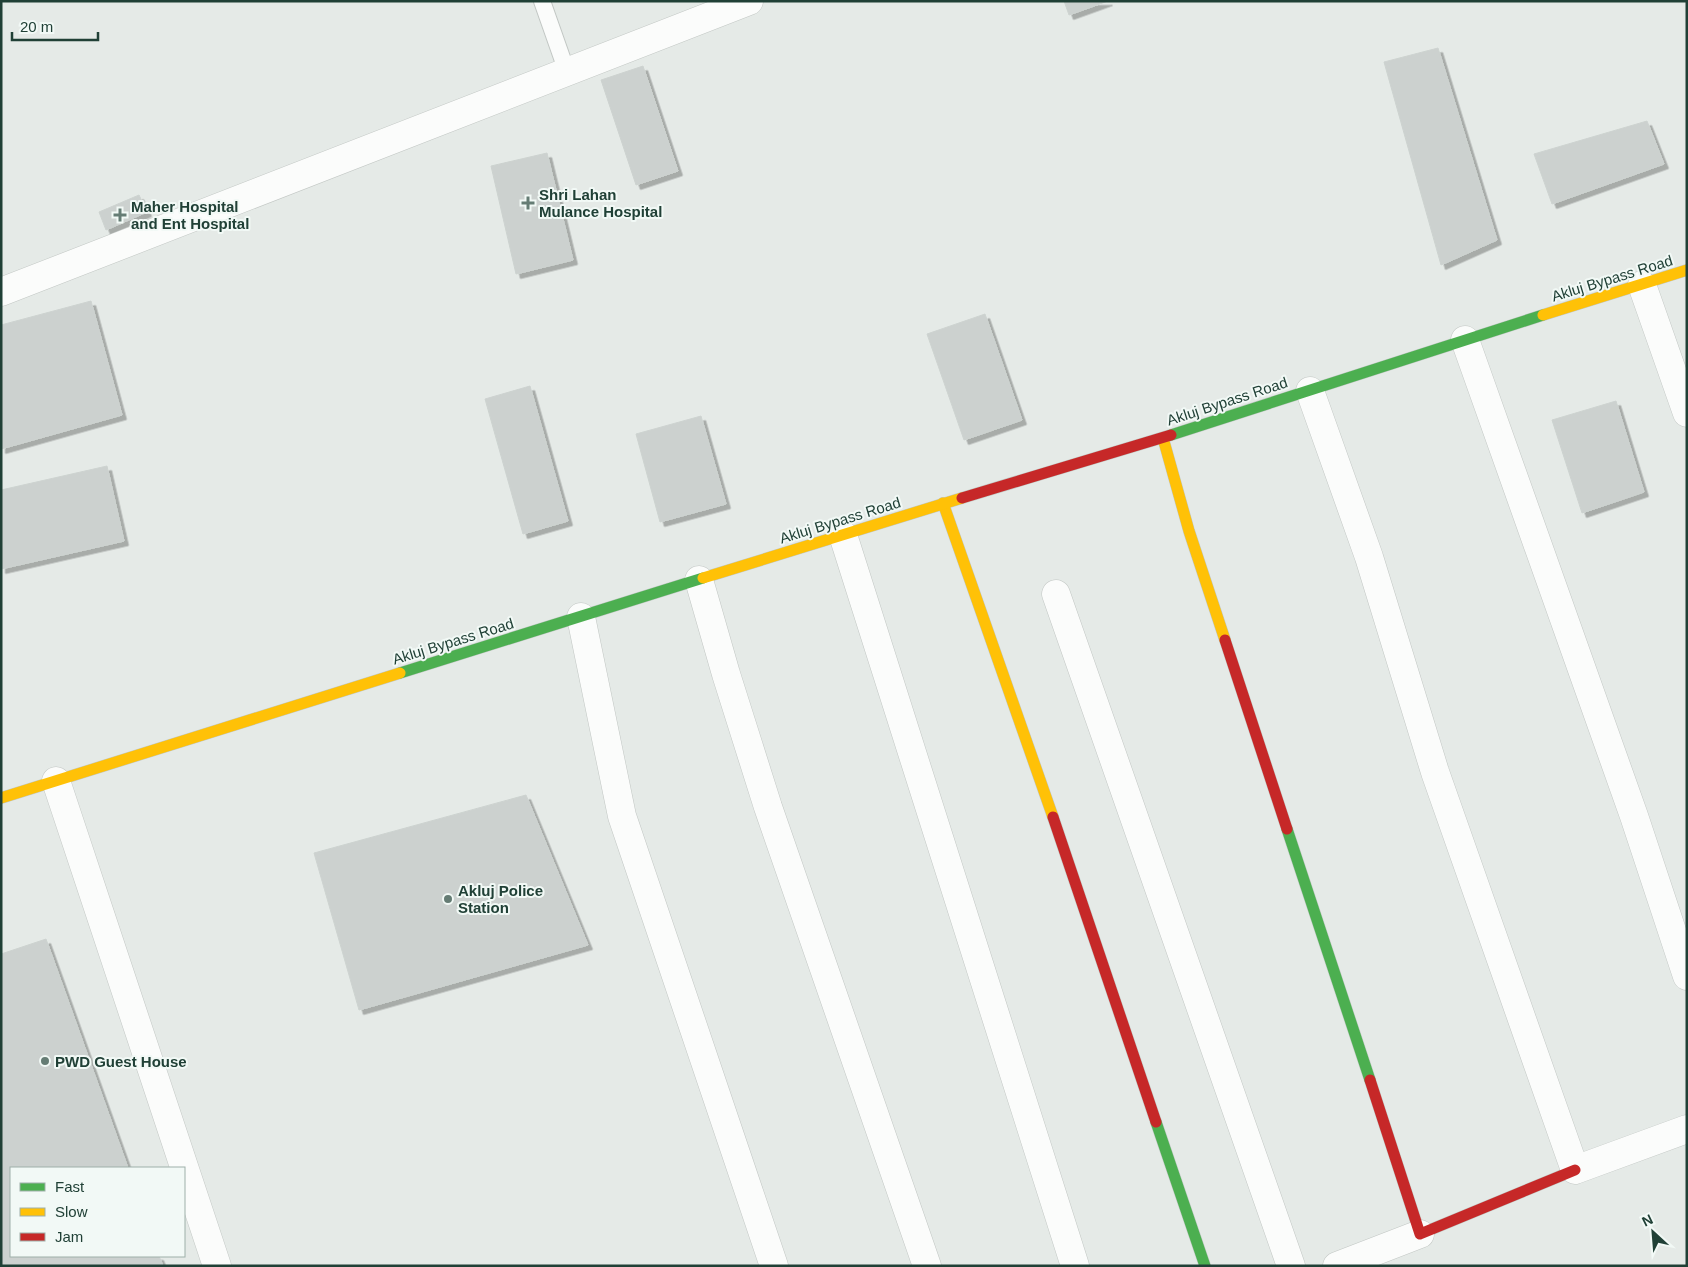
<svg xmlns="http://www.w3.org/2000/svg" width="1688" height="1267" viewBox="0 0 1688 1267" font-family="Helvetica,sans-serif">
	<style>
		.building { fill: #ccd1cf; stroke: #cdd3d0; filter: url(#shadow) }
		.lines { fill: none; stroke-linecap: round; stroke-linejoin: round }
		.lane-casing { stroke: #c2c7c4; stroke-width: 18 }
		.street-casing { stroke: #c2c7c4; stroke-width: 29 }
		.fast-casing { stroke: #c0c8c4; stroke-width: 12 }
		.slow-casing { stroke: #c0c8c4; stroke-width: 12 }
		.jam-casing { stroke: #c0c8c4; stroke-width: 12 }
		.lane { stroke: #fbfcfb; stroke-width: 16 }
		.street { stroke: #fbfcfb; stroke-width: 28 }
		.fast { stroke: #4caf50; stroke-width: 11 }
		.slow { stroke: #ffc107; stroke-width: 11 }
		.jam { stroke: #c62828; stroke-width: 11 }
		.poi-dot { fill: #657c74; stroke: #f2f9f6; stroke-width: 2 }
		.labels { text-anchor: middle; dominant-baseline: central; stroke-width: 4; stroke-linejoin: round; paint-order: stroke }
		.poi-label { font-size: 15px; font-weight: bold; fill: #204036; stroke: #f2f9f6; text-anchor: start }
		.street-label { font-size: 15px; fill: #204036; stroke: #f2f9f6 }
	</style>
	<defs>
		<filter id="shadow"><feDropShadow dx="4.5" dy="4.5" stdDeviation="0" flood-color="#0004"/></filter>
	</defs>
	<rect width="100%" height="100%" fill="#e5eae7"/>
	<g class="building">
		<polygon points="1064,1 1108,1 1069,15"/>
		<polygon points="1438,48 1497,240 1441,265 1384,62"/>
		<polygon points="643,66 678,171 636,185 601,80"/>
		<polygon points="1647,121 1664,164 1552,204 1534,154"/>
		<polygon points="547,153 573,260 516,274 491,166"/>
		<polygon points="139,195 147,212 106,230 99,212"/>
		<polygon points="91,301 122,415 1,449 1,325"/>
		<polygon points="985,314 1022,420 964,440 927,334"/>
		<polygon points="530,386 568,521 523,534 485,399"/>
		<polygon points="1616,401 1644,492 1582,513 1552,420"/>
		<polygon points="701,416 726,504 660,522 636,434"/>
		<polygon points="107,466 124,541 1,569 1,490"/>
		<polygon points="526,795 588,945 359,1010 314,853"/>
		<polygon points="46,939 128,1168 11,1168 11,1256 159,1256 163,1266 1,1266 1,954"/>
	</g>
	<g class="lines">
		<defs>
			<polyline id="lane" points="542,1 567,72"/>
			<g id="street">
				<polyline points="1642,285 1687,413"/>
				<polyline points="1,292 749,1"/>
				<polyline points="1465,340 1634,816 1687,976"/>
				<polyline points="1310,391 1369,557 1435,772 1575,1170 1687,1129"/>
				<polyline points="843,535 1075,1266"/>
				<polyline points="699,580 726,674 768,807 927,1266"/>
				<polyline points="1056,594 1291,1266"/>
				<polyline points="581,617 622,816 774,1266"/>
				<polyline points="56,781 217,1266"/>
				<polyline points="1337,1266 1420,1234"/>
			</g>
			<g id="fast">
				<polyline points="1171,435 1543,315"/>
				<polyline points="400,673 703,578"/>
				<polyline points="1287,829 1370,1080"/>
				<polyline points="1156,1122 1205,1266"/>
			</g>
			<g id="slow">
				<polyline points="1543,315 1687,270"/>
				<polyline points="1163,438 1189,531 1225,640"/>
				<polyline points="943,503 1053,817"/>
				<polyline points="703,578 962,498"/>
				<polyline points="1,798 400,673"/>
			</g>
			<g id="jam">
				<polyline points="962,498 1171,435"/>
				<polyline points="1225,640 1287,829"/>
				<polyline points="1053,817 1156,1122"/>
				<polyline points="1370,1080 1420,1234 1575,1170"/>
			</g>
		</defs>
		<use href="#lane" class="lane-casing"/>
		<use href="#street" class="street-casing"/>
		<use href="#fast" class="fast-casing"/>
		<use href="#slow" class="slow-casing"/>
		<use href="#jam" class="jam-casing"/>
		<use href="#lane" class="lane"/>
		<use href="#street" class="street"/>
		<use href="#fast" class="fast"/>
		<use href="#slow" class="slow"/>
		<use href="#jam" class="jam"/>
	</g>
	<g class="poi-dot">
		<path d="M525.5 195.5h5v5h5v5h-5v5h-5v-5h-5v-5h5z"/>
		<path d="M117.5 207.5h5v5h5v5h-5v5h-5v-5h-5v-5h5z"/>
		<circle cx="448" cy="899" r="5"/>
		<circle cx="45" cy="1061" r="5"/>
	</g>
	<g class="labels">
		<g class="poi-label">
			<text x="539" y="194">Shri Lahan<tspan x="539" dy="17">Mulance Hospital</tspan></text>
			<text x="131" y="206">Maher Hospital<tspan x="131" dy="17">and Ent Hospital</tspan></text>
			<text x="458" y="890">Akluj Police<tspan x="458" dy="17">Station</tspan></text>
			<text x="55" y="1061">PWD Guest House</text>
		</g>
		<g class="street-label">
			<text transform="translate(1612 278) rotate(-17)">Akluj Bypass Road</text>
			<text transform="translate(1227 401) rotate(-18)">Akluj Bypass Road</text>
			<text transform="translate(840 520) rotate(-17)">Akluj Bypass Road</text>
			<text transform="translate(453 641) rotate(-17)">Akluj Bypass Road</text>
		</g>
	</g>
	<rect width="1688" height="1267" fill="none" stroke="#204036" stroke-width="5"/>
	<rect x="10" y="1167" width="175" height="90" fill="#f2f9f6" stroke="#9eafa9"/>
	<rect x="20" y="1183" width="25" height="8" fill="#4caf50" stroke="#9eafa9"/>
	<text x="55" y="1192" font-size="15" fill="#204036">Fast</text>
	<rect x="20" y="1208" width="25" height="8" fill="#ffc107" stroke="#9eafa9"/>
	<text x="55" y="1217" font-size="15" fill="#204036">Slow</text>
	<rect x="20" y="1233" width="25" height="8" fill="#c62828" stroke="#9eafa9"/>
	<text x="55" y="1242" font-size="15" fill="#204036">Jam</text>
	<g transform="translate(1653 1232) rotate(334)" stroke="#f2f9f6" stroke-width="4" paint-order="stroke">
	<path d="M0-4L9 19L0 12L-9 19Z" fill="#204036"/>
	<text y="-8" font-size="14" font-weight="bold" text-anchor="middle" fill="#204036">N</text>
	</g>
	<path d="M12 32v8h86v-8" fill="none" stroke="#204036" stroke-width="2.5"/>
	<text x="20" y="32" font-size="15" fill="#204036" stroke="#f2f9f6" stroke-width="4" paint-order="stroke">20 m</text>
</svg>
